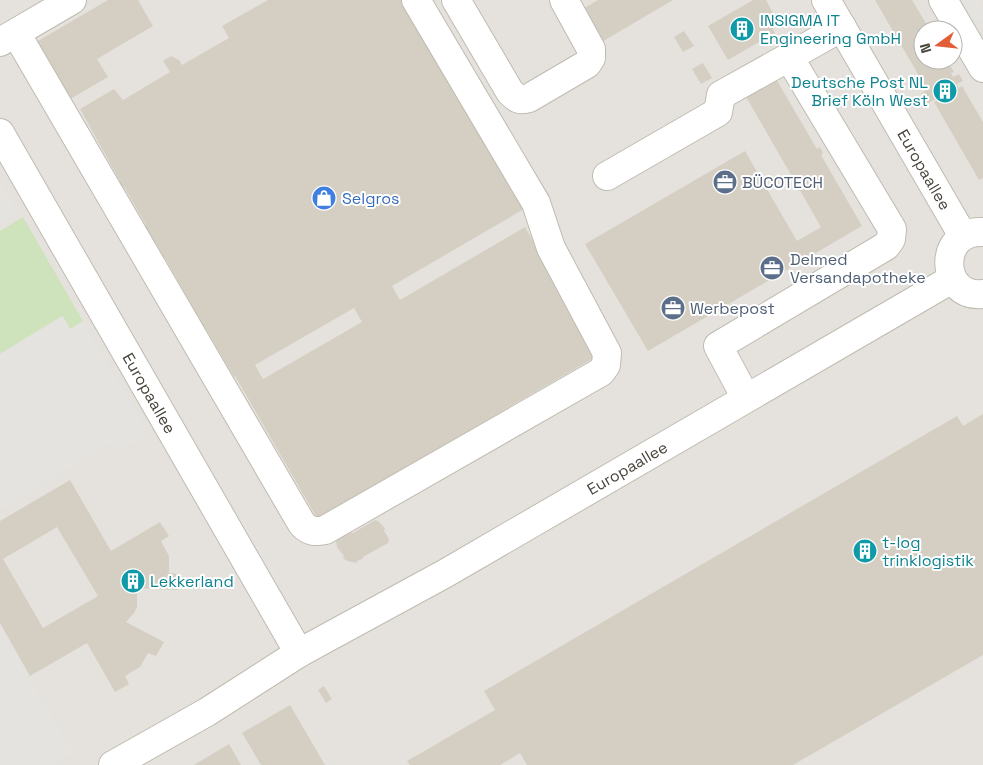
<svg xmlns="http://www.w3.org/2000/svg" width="983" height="765" viewBox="0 0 983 765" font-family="'Space Grotesk',sans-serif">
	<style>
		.industrial { fill: #e5e2de; fill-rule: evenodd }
		.green { fill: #cee3bb }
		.parking { fill: #e4e3e0 }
		.building { fill: #d5cfc3; fill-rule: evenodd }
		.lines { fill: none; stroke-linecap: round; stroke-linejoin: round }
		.minor-casing { stroke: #bfbbb0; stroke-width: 30 }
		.minor { stroke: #fff; stroke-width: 28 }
		.labels { text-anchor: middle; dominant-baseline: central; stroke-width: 4; stroke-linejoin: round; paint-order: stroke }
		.culture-label { font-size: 16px; fill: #0d838f; stroke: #fff; text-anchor: start }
		.street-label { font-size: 16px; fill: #48443b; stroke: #fff }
		.service-label { font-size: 16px; fill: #4e5e75; stroke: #fff; text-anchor: start }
		.shop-label { font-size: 16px; fill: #366cbe; stroke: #fff; text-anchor: start }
	</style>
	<rect width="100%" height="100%" fill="#f5f3ed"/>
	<path class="industrial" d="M0 0H983V765H0ZM923 30H953V60H923Z"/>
	<polygon class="green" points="23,217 83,321 70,330 62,316 0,354 0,231"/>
	<g class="parking">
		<polygon points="950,0 978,0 983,9 983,20 976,20 983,32 970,33"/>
		<polygon points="0,183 18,213 0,224"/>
		<polygon points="63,316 70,329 83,321 149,434 121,451 114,441 0,510 0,354"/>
		<polygon points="240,515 264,555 277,574 271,577 234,518"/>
		<polygon points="0,627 73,753 53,765 0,765"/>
	</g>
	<g class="building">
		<polygon points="108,0 138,0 153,26 97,59 108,77 65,102 31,45"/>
		<path d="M268 0H402L524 209 392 286 400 300 525 227 599 355 317 518 235 376 234 377 206 329 201 327 202 323 165 258 160 257 161 252 156 243 150 246 140 229 146 225 124 187 119 186 120 181 80 109 114 89 123 100 170 72 163 61 171 56 179 60 182 65 229 38 222 26ZM354 308 362 322 263 379 255 365Z"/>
		<polygon points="598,0 673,0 600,43 581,10"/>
		<polygon points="753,0 766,0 776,19 770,23 775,33 768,37 770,40 761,45 759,42 728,60 708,26"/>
		<polygon points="875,0 912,0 930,30 923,30 923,60 947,60 954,72 951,73 953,77 959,74 963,81 957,84 959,88 962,86 983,122 983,178 979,180 934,102 936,101 935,99 927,104 921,93 929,89 928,87 926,88"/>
		<polygon points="684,31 694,46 683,52 674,37"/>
		<polygon points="703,63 712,78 701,84 692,69"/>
		<polygon points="775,77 817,149 820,147 823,153 821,155 862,226 648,351 585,244 745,151 797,241 821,227 745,95"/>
		<polygon points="983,414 983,655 793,765 527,765 520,753 500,765 410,765 407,761 495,710 484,691 957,416 963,426"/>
		<path d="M70 480 111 551 160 522 169 536 161 541 169 556V573L178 574V590L135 588 137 594V607L134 613 126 622 164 642 156 656 148 653 140 667 125 676 129 684 115 692 87 643 30 676 0 623V521ZM57 527 98 596 43 628 3 559Z"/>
		<polygon points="375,520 378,521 385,528 384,531 389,539 388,543 363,557 363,559 357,561 357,563 347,561 343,558 344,556 337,547 336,542 338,536 346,531 353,533"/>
		<polygon points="324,686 332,699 326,703 318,690"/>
		<polygon points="290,705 325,765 261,765 242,733"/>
		<polygon points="229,744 241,765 194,765"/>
	</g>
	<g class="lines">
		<defs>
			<g id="minor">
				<path d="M456 0 510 92C517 99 520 101 529 98L587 64 591 58V49L564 0"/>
				<path id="s1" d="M826 0 963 236"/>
				<polyline points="943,0 983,68"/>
				<path d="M16 33 302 524C310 532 315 532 325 530L601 372 606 365 607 353 551 248 536 203 416 0"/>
				<polyline points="0,42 72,0"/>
				<path id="s2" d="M0 133 299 653"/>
				<polyline points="607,176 718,112 721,95 789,57"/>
				<path d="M983 232C937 229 939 299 983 294"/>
				<polyline points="746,398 718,346 886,246 891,239 892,229 789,57 842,27"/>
				<path id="s3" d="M113 765 207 712 299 653 446 573 952 279"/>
			</g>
		</defs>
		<use href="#minor" class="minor-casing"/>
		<use href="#minor" class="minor"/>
	</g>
	<defs>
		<symbol id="building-disc" viewBox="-11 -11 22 22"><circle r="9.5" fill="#0f9aa8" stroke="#fff"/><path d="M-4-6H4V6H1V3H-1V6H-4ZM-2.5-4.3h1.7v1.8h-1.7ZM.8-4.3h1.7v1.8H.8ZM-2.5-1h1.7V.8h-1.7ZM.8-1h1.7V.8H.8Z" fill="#fff"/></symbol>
		<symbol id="office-disc" viewBox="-11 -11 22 22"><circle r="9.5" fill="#5c6f8a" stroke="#fff"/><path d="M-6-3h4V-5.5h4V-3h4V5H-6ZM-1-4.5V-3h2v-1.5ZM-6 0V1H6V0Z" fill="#fff"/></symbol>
		<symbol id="shop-disc" viewBox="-11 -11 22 22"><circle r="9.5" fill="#3f7fe0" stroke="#fff"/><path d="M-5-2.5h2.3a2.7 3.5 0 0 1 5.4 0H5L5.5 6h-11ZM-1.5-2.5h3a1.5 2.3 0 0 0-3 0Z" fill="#fff"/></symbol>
	</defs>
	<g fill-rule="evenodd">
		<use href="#building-disc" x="728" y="15" width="28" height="28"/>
		<use href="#building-disc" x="931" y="77" width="28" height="28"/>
		<use href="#office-disc" x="711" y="168" width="28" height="28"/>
		<use href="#shop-disc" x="310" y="184" width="28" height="28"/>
		<use href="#office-disc" x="758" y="254" width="28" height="28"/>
		<use href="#office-disc" x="659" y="294" width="28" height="28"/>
		<use href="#building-disc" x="851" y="537" width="28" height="28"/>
		<use href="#building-disc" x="119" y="567" width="28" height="28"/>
	</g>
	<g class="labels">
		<g class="culture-label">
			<text x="760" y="20">INSIGMA IT<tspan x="760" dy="18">Engineering GmbH</tspan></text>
			<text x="928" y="82" text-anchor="end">Deutsche Post NL<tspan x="928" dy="18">Brief Köln West</tspan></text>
			<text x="882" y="542">t-log<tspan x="882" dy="18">trinklogistik</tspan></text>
			<text x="150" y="581">Lekkerland</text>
		</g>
		<g class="street-label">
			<text stroke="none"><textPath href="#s1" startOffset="196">Europaallee</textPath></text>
			<text stroke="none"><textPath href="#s2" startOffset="300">Europaallee</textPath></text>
			<text stroke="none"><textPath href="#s3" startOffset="594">Europaallee</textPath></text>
		</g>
		<g class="service-label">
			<text x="742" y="182">BÜCOTECH</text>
			<text x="790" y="259">Delmed<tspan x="790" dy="18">Versandapotheke</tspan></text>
			<text x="690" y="308">Werbepost</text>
		</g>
		<g class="shop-label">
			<text x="342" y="198">Selgros</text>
		</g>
	</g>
	<g transform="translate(938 45) rotate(255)"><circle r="24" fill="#ffffff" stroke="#b6b4b1"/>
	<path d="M0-4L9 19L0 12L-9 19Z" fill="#e15e37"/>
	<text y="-8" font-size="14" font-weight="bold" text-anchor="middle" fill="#48443b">N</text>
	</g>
</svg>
